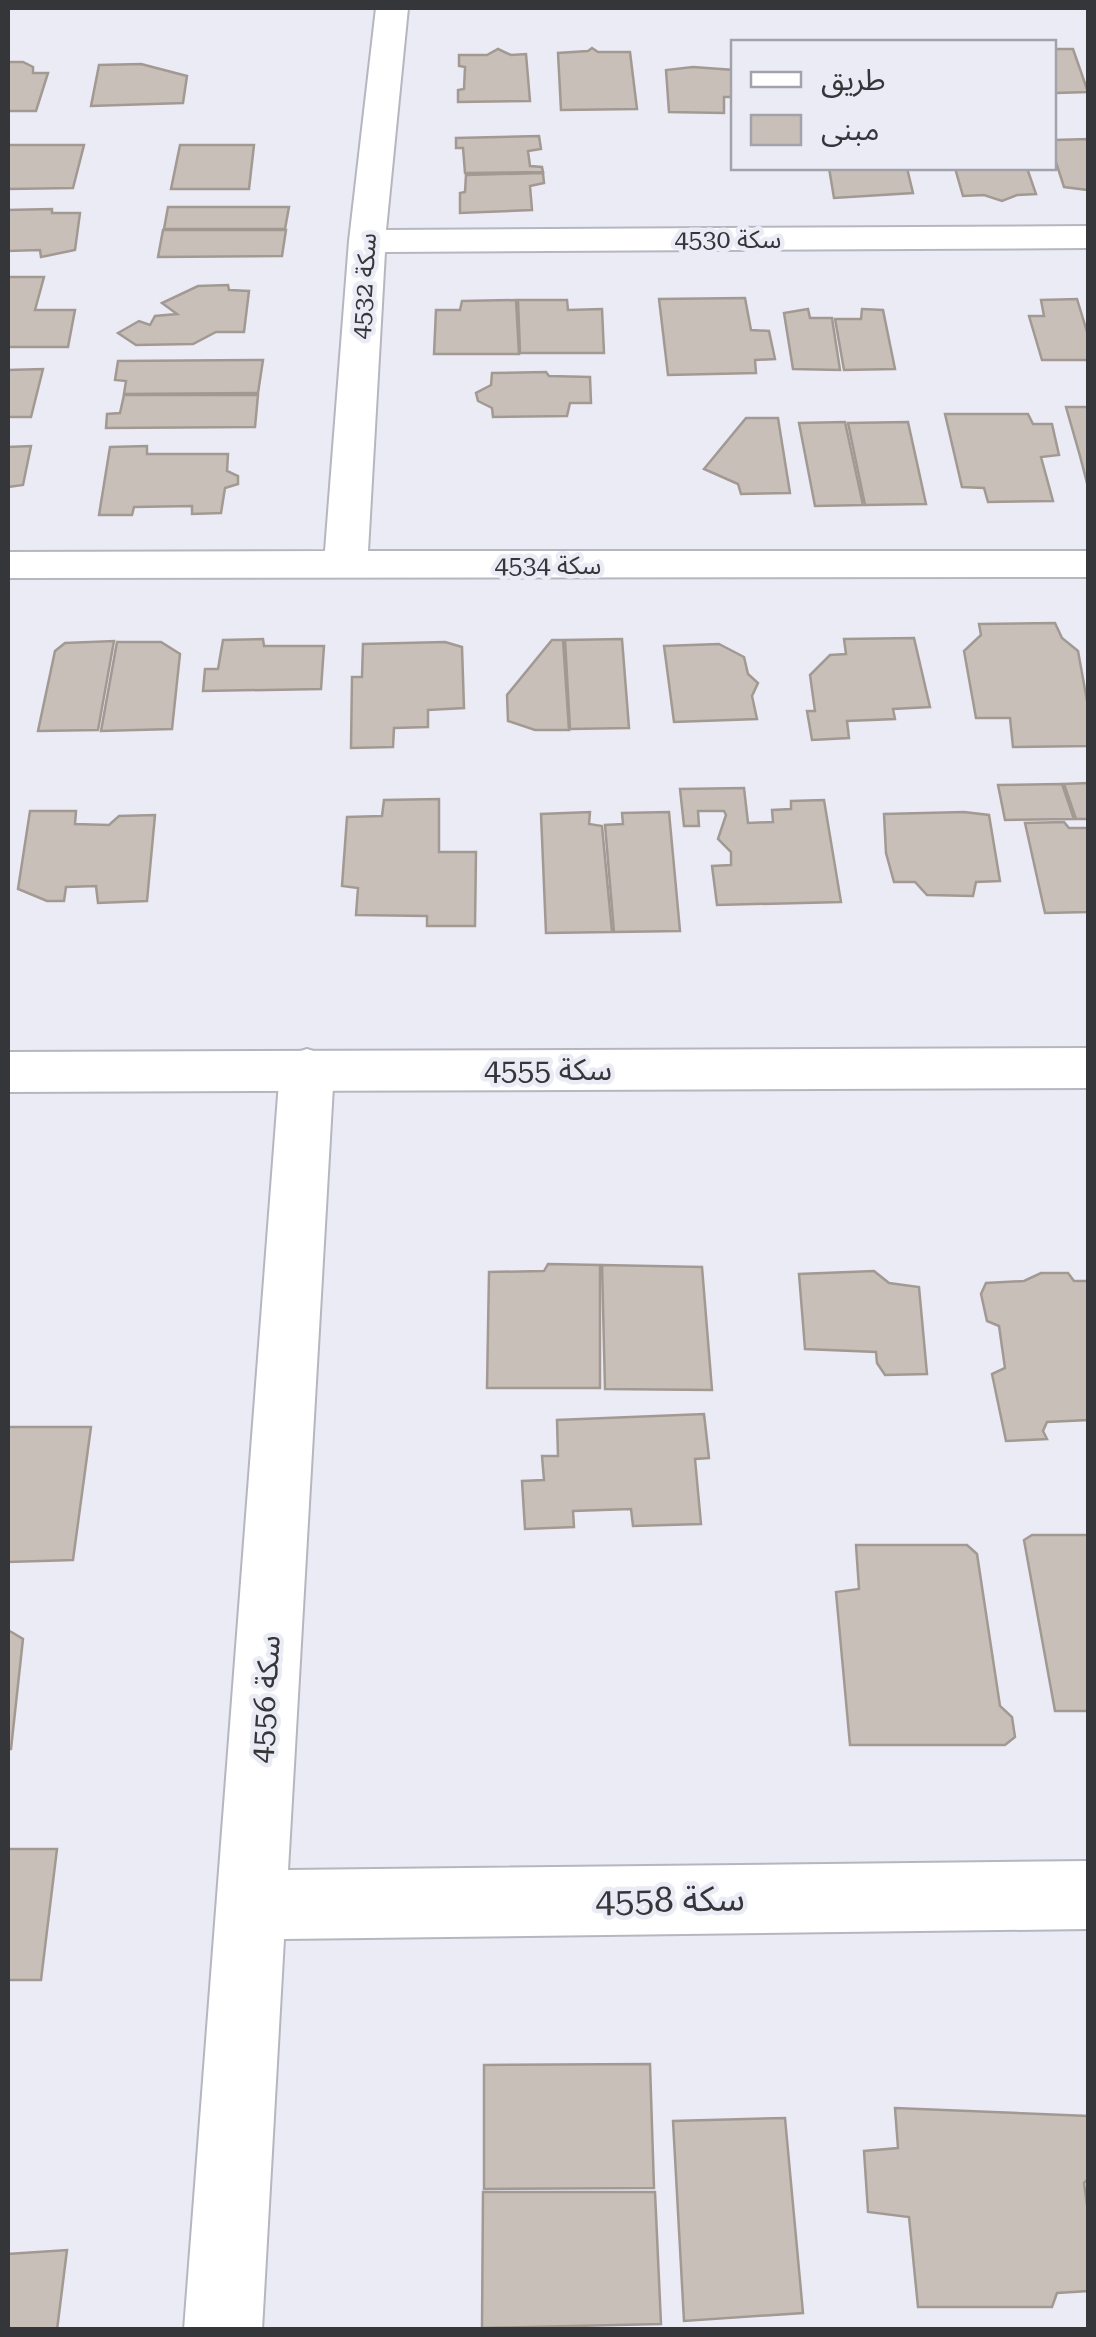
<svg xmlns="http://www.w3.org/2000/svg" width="1096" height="2337" viewBox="0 0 1096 2337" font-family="'Roboto Serif','Noto Sans Arabic',serif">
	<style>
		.building { fill: #c8bfb8; stroke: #a29993; stroke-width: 2.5 }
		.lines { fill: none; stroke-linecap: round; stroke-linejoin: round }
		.street-casing { stroke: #b5b6bf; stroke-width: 4 }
		.secondary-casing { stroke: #b5b6bf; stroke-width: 4 }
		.street { fill: #fff; fill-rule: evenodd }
		.secondary { fill: #fff; fill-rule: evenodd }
		.labels { text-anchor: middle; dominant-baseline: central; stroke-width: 9; stroke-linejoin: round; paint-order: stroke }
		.far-street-label { font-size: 25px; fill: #353639; stroke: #ebebf6 }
		.street-label { font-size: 30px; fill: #353639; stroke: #ebebf6 }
		.near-street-label { font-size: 35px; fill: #353639; stroke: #ebebf6 }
	</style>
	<rect width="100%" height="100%" fill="#ebebf6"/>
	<g class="building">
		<polygon points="592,48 598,52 630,52 637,109 561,110 558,53 588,51"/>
		<polygon points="498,49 511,55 526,54 530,101 458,102 458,90 464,89 465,67 459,66 459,55 487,55"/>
		<polygon points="1054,49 1073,49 1088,92 1055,93 1054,97"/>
		<polygon points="8,62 23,62 33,67 33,73 48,73 36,111 8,111"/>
		<polygon points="141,64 187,76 183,103 91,106 99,65"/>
		<polygon points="693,67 734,70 734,97 724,97 724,113 669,112 666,70"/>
		<polygon points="539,136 541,149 528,151 530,166 542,167 543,172 465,173 463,148 456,148 456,138"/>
		<polygon points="1088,139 1088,190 1064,187 1054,156 1054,140"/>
		<polygon points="8,145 84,145 73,188 8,189"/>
		<polygon points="180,145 254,145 249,189 171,189"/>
		<polygon points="829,168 907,168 913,193 834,198"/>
		<polygon points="955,168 1027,168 1036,194 1017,195 1002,201 984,195 963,196"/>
		<polygon points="543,173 544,183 530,186 532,210 460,213 460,193 465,192 466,175"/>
		<polygon points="168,207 289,207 285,229 164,229"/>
		<polygon points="52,209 52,213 80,213 75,250 41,257 40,250 8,251 8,210"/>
		<polygon points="163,230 286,230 282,256 158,257"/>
		<polygon points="8,277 44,277 35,310 75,310 68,347 8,347"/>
		<polygon points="228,285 229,290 249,291 244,332 216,332 193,344 136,345 118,333 139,321 150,325 155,316 177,314 162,303 198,286"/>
		<polygon points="745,298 751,330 769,331 775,359 755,360 756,373 668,375 659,299"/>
		<polygon points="1077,299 1088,335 1088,360 1042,360 1029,316 1044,316 1041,300"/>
		<polygon points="516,300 519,354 434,354 436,310 460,310 462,301"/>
		<polygon points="518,300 567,300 568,310 602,309 604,353 520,353"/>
		<polygon points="808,309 810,318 832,318 840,370 793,369 784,313"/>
		<polygon points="862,309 883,310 895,369 844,370 835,319 861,319"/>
		<polygon points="263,360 258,393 124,394 126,381 115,380 118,361"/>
		<polygon points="43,369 31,417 8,417 8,370"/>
		<polygon points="546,372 549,376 590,377 591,403 570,403 567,416 493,417 492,408 478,401 476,393 491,385 492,373"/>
		<polygon points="124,395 258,395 255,427 106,428 107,414 120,413"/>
		<polygon points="1066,407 1088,407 1088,487 1080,456"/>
		<polygon points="945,414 1028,414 1033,424 1052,424 1059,455 1041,457 1053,501 988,502 984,488 962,487"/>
		<polygon points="746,418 778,418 790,493 741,494 738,484 704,469"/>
		<polygon points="845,422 863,505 815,506 799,423"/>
		<polygon points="908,422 926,504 865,505 848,423"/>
		<polygon points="31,446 23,485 8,487 8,447"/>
		<polygon points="147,446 147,454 228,454 227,471 238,476 238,484 225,488 221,513 192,514 192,506 134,507 132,515 99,515 110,447"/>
		<polygon points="1055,623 1062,638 1078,651 1088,706 1088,746 1013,747 1010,718 976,718 964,651 981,635 979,624"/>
		<polygon points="914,638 930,707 893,709 895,719 847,721 849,738 812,740 807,711 815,711 810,675 830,655 846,654 844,639"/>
		<polygon points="263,639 264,646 324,646 321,689 203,691 205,669 218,669 223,640"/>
		<polygon points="622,639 629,728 570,729 565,640"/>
		<polygon points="552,640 563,640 569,730 535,730 508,721 507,695"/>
		<polygon points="114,641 98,730 38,731 55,651 65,643"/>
		<polygon points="117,642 161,642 180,654 172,729 101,731"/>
		<polygon points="445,642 462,647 464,708 428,710 428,727 394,728 393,747 351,748 352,677 362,677 363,644"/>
		<polygon points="719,644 744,657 748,674 758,683 752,696 757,719 674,722 664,646"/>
		<polygon points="1088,783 1088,819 1076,819 1064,784"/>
		<polygon points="1062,784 1074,819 1005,820 998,785"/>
		<polygon points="744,788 748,823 773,822 772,810 791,809 791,801 824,800 841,902 717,905 712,866 731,865 731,852 718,839 726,815 724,811 698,811 699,826 684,826 680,789"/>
		<polygon points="439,799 439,852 476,852 475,926 427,926 427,916 356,915 358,888 342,886 347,817 382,816 384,800"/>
		<polygon points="30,811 76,811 75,824 109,825 119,816 155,815 147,901 98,903 96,886 66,887 64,901 47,901 18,889"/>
		<polygon points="590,812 589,824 602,826 612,932 546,933 541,814"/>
		<polygon points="669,812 680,931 614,932 605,825 623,824 622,813"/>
		<polygon points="964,812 989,815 1000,881 976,882 973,896 927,895 915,882 894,882 886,853 884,814"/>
		<polygon points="1064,822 1069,828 1088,828 1088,912 1045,913 1025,823"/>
		<polygon points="548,1264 600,1265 600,1388 487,1388 489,1272 544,1271"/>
		<polygon points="602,1265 702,1267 712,1390 605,1389"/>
		<polygon points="874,1271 889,1283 919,1287 927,1374 885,1375 877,1363 876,1352 805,1349 799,1274"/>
		<polygon points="1041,1273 1068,1273 1074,1281 1088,1281 1088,1420 1047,1422 1043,1431 1047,1439 1006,1441 992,1374 1005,1368 999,1326 987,1321 981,1294 986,1283 1024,1281"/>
		<polygon points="704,1414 709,1458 695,1459 701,1524 633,1526 631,1509 573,1511 574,1527 525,1529 522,1481 544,1480 542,1456 558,1456 557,1420"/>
		<polygon points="8,1427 91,1427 73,1560 8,1562"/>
		<polygon points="1032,1535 1088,1535 1088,1711 1055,1711 1024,1540"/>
		<polygon points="856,1545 967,1545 977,1554 1000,1706 1012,1717 1015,1737 1005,1745 850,1745 836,1592 859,1589"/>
		<polygon points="8,1630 23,1639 11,1749 8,1749"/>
		<polygon points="8,1849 57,1849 41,1980 8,1980"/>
		<polygon points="650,2064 654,2188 484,2189 484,2065"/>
		<polygon points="895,2108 1088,2116 1088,2179 1084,2183 1088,2212 1088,2291 1057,2293 1052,2307 918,2307 909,2217 868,2212 864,2151 898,2148"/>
		<polygon points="785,2118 803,2313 684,2321 673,2121"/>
		<polygon points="483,2192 655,2192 661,2324 482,2328"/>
		<polygon points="67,2250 57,2330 8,2330 8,2254"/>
	</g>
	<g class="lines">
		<defs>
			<g id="street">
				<polygon points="376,8 408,8 386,230 1088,226 1088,248 385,252 368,551 1088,551 1088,577 8,578 8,552 325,551 349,241"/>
				<polygon points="307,1049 326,1055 334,1069 288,1870 1088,1861 1088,1929 284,1939 262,2330 184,2330 280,1069 288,1055"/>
			</g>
			<polygon id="secondary" points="1088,1048 1088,1088 8,1092 8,1052"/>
		</defs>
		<use href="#street" class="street-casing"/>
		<use href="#secondary" class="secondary-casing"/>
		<use href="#street" class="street"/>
		<use href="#secondary" class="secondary"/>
	</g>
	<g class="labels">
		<g class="far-street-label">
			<text x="728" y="239">سكة 4530</text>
			<text transform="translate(364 286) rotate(-86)">سكة 4532</text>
			<text x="548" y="565">سكة 4534</text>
		</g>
		<g class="street-label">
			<text x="548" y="1069">سكة 4555</text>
			<text transform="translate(265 1699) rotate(-86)">سكة 4556</text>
		</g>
		<g class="near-street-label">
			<text transform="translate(670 1900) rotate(-1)">سكة 4558</text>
		</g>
	</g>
	<rect width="1096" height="2337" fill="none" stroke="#353639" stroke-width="20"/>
	<rect x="731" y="40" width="325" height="130" fill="#ebebf6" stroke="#a2a3aa" stroke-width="2.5"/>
	<rect x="751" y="72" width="50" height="15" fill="#ffffff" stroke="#a2a3aa" stroke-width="2.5"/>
	<text x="821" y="90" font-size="30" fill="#353639">طريق</text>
	<rect x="751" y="115" width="50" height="30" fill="#c8bfb8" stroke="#a2a3aa" stroke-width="2.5"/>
	<text x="821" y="140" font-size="30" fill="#353639">مبنى</text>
</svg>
